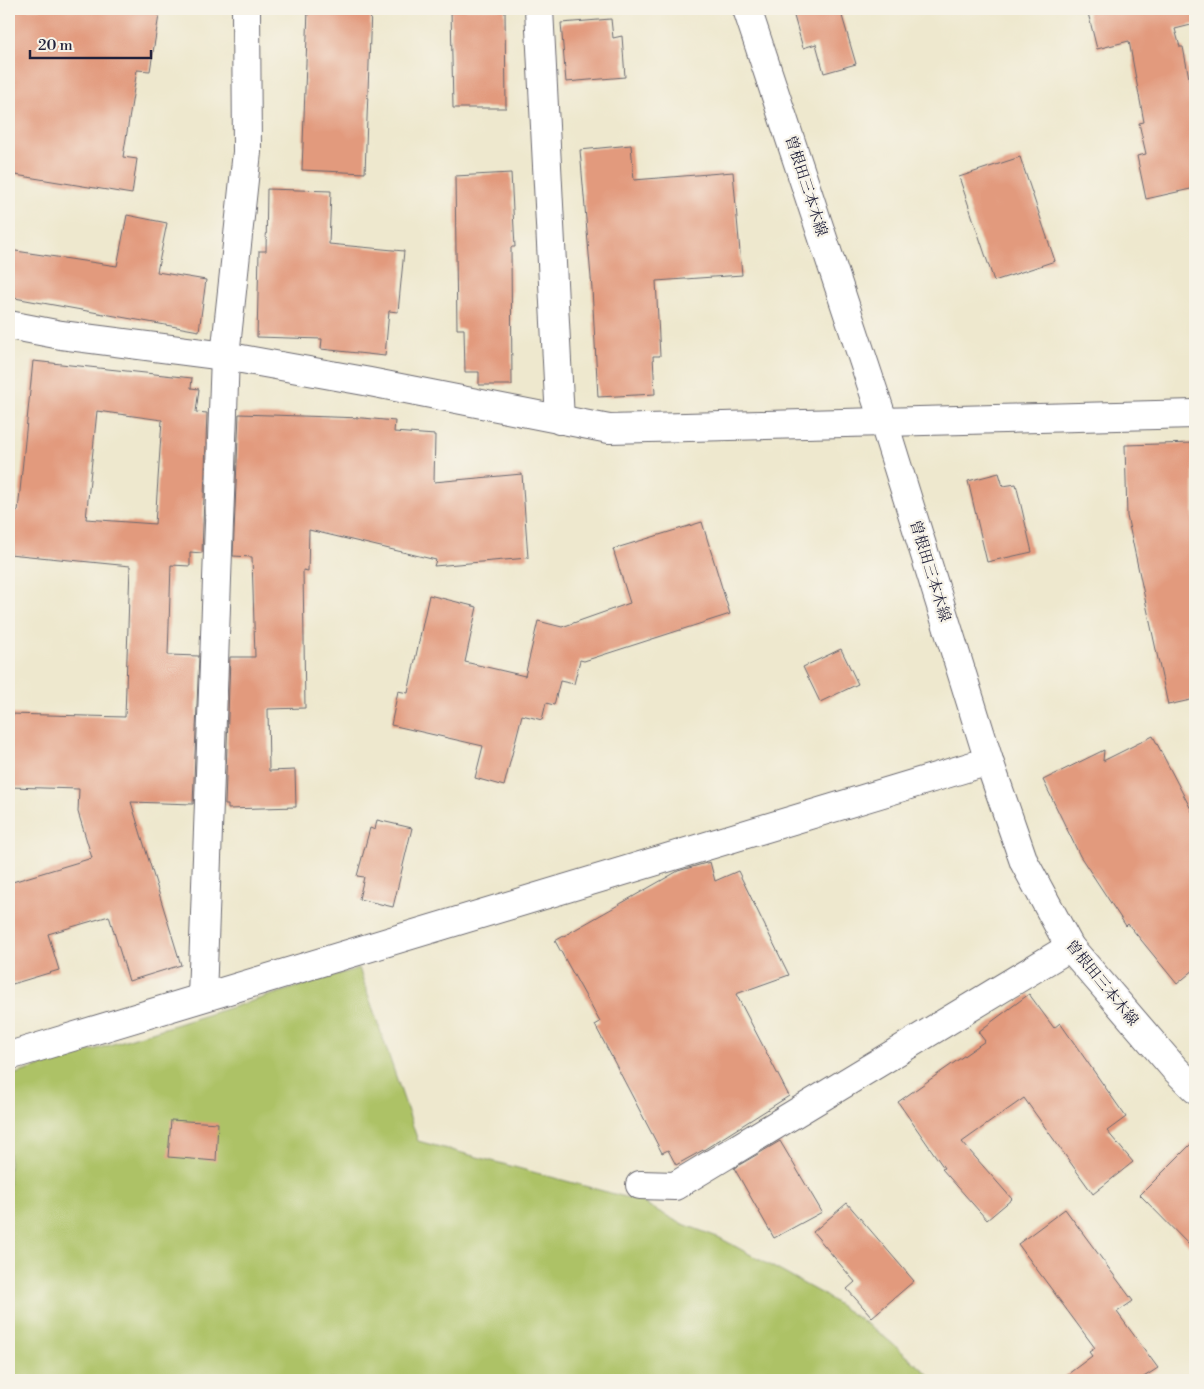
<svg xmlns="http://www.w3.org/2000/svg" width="1204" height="1389" viewBox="0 0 1204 1389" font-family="'Libre Bodoni','Noto Serif JP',serif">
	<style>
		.green { fill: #adc266; stroke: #687250 }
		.building { fill: #e29a7d; fill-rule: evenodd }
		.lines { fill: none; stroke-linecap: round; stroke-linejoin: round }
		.street-casing { stroke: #69676e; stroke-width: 30 }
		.secondary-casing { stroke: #69676e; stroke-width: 30 }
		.street { stroke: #fff; stroke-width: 28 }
		.secondary { stroke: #fff; stroke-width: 28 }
		.labels { text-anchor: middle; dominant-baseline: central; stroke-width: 4.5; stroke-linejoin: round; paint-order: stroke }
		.street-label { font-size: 15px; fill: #22223b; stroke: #f7f3e8 }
	</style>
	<rect width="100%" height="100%" fill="#f7f3e8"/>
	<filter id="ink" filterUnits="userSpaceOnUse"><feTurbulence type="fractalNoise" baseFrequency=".02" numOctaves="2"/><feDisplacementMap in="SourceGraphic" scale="10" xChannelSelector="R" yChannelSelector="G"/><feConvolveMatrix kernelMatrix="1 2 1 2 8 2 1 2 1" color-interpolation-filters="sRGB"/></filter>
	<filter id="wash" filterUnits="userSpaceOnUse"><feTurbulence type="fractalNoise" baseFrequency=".0096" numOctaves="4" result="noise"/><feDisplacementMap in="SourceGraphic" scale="20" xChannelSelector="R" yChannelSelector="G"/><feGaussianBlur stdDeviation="1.12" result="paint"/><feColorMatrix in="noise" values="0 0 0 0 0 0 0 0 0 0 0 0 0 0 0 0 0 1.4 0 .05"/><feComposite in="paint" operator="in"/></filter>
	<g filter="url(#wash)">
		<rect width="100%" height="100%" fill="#eee8ce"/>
		<polygon class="green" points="359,968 418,1141 640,1201 678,1222 720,1238 824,1295 881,1334 935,1380 9,1380 9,1076"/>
		<g id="blocks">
			<g class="building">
				<polygon points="9,9 160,9 150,71 137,70 123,157 137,159 132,194 9,174"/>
				<polygon points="308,9 371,9 365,173 302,170"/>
				<polygon points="451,9 505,9 506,108 453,108"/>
				<polygon points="792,9 840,9 856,64 824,73 816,44 803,48"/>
				<polygon points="1087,9 1195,9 1195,24 1175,29 1180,47 1183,47 1195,109 1195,188 1146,199 1137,156 1146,154 1139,123 1144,122 1129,41 1097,49"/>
				<polygon points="611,19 613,38 622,36 625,77 566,82 561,23"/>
				<polygon points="631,145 634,180 733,172 742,275 656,281 660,356 653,356 655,394 598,397 592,289 580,150"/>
				<polygon points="1020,157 1055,261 994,281 959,177"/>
				<polygon points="511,173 515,247 511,247 512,385 479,385 479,372 465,372 464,329 457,329 455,176"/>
				<polygon points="267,189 331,191 329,244 404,251 398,312 389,311 385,356 321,349 322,339 257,337 259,251 266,251"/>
				<polygon points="127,215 167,223 157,272 206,280 199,331 9,297 9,250 117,266"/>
				<path d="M33 361 192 378 191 388 199 389 196 412 207 413 202 553 190 552V566L171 565 168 655 199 656 193 804 131 802 181 965 129 981 109 916 48 934 59 970 9 985V883L92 858 78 812 79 789 9 787V714L125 717 130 566 9 554V512L18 511ZM97 411 162 420 155 524 86 519Z"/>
				<polygon points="239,414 363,418 395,421 394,432 435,435 434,482 522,474 528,558 434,566 436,560 309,530 308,571 303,570 305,708 268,709 269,771 295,770 296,807 228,809 228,805 225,805 230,657 255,657 252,557 233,556"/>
				<polygon points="1193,443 1195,699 1168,705 1127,516 1125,445"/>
				<polygon points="999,473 1003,486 1016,484 1032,552 987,562 968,481"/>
				<polygon points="702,522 730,614 584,661 580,660 574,684 560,681 554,705 546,703 542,720 522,715 504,786 475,778 483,746 391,725 398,691 408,693 429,595 477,607 465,662 525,676 538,621 562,627 630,603 613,549"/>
				<polygon points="841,649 858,684 820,702 803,667"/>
				<polygon points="1153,736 1195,817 1195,969 1177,984 1128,924 1126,926 1080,856 1043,780 1104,750 1103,761"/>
				<polygon points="377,820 412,828 393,907 359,899 364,877 357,876 370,828 375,830"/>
				<polygon points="710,862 715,881 738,871 789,975 736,994 789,1096 705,1149 676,1165 668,1150 662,1153 595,1025 600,1022 555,941 678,871"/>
				<polygon points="1029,994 1054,1028 1060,1023 1126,1117 1107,1131 1133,1162 1093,1194 1024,1098 962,1142 1012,1199 987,1220 942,1169 944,1168 898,1102 985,1041 978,1032"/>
				<polygon points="171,1120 218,1123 216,1161 168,1157"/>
				<polygon points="1195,1140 1195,1251 1140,1195"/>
				<polygon points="780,1141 822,1212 774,1238 734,1168"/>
				<polygon points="847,1203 914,1281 872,1317 847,1289 855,1282 813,1232"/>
				<polygon points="1065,1209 1133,1301 1117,1312 1158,1368 1139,1380 1060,1380 1092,1356 1089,1352 1095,1348 1018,1244"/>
			</g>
		</g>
	</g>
	<g filter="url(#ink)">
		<use href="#blocks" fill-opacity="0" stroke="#69676e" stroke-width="1"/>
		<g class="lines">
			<defs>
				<g id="street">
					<polyline points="539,9 560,420"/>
					<polyline points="9,325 61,335 225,356 370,382 609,429 1195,414"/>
					<polyline points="202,997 225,356 247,152 246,9"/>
					<polyline points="9,1056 989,761"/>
					<polyline points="640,1185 675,1186 1070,947"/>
				</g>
				<polyline id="secondary" points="747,9 884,423 989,761 1024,862 1070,947 1174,1068 1195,1089"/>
			</defs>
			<use href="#street" class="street-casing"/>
			<use href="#secondary" class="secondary-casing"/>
			<use href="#street" class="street"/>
			<use href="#secondary" class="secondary"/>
		</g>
	</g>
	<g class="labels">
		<g class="street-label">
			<text transform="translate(806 186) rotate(72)">曽根田三本木線</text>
			<text transform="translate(930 571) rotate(73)">曽根田三本木線</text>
			<text transform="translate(1102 983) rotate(51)">曽根田三本木線</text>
		</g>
	</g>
	<rect width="1204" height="1389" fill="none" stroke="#f7f3e8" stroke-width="30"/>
	<path d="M30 50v8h121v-8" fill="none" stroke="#22223b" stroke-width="2.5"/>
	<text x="38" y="50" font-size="15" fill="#22223b" stroke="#f7f3e8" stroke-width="4" paint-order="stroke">20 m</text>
</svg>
